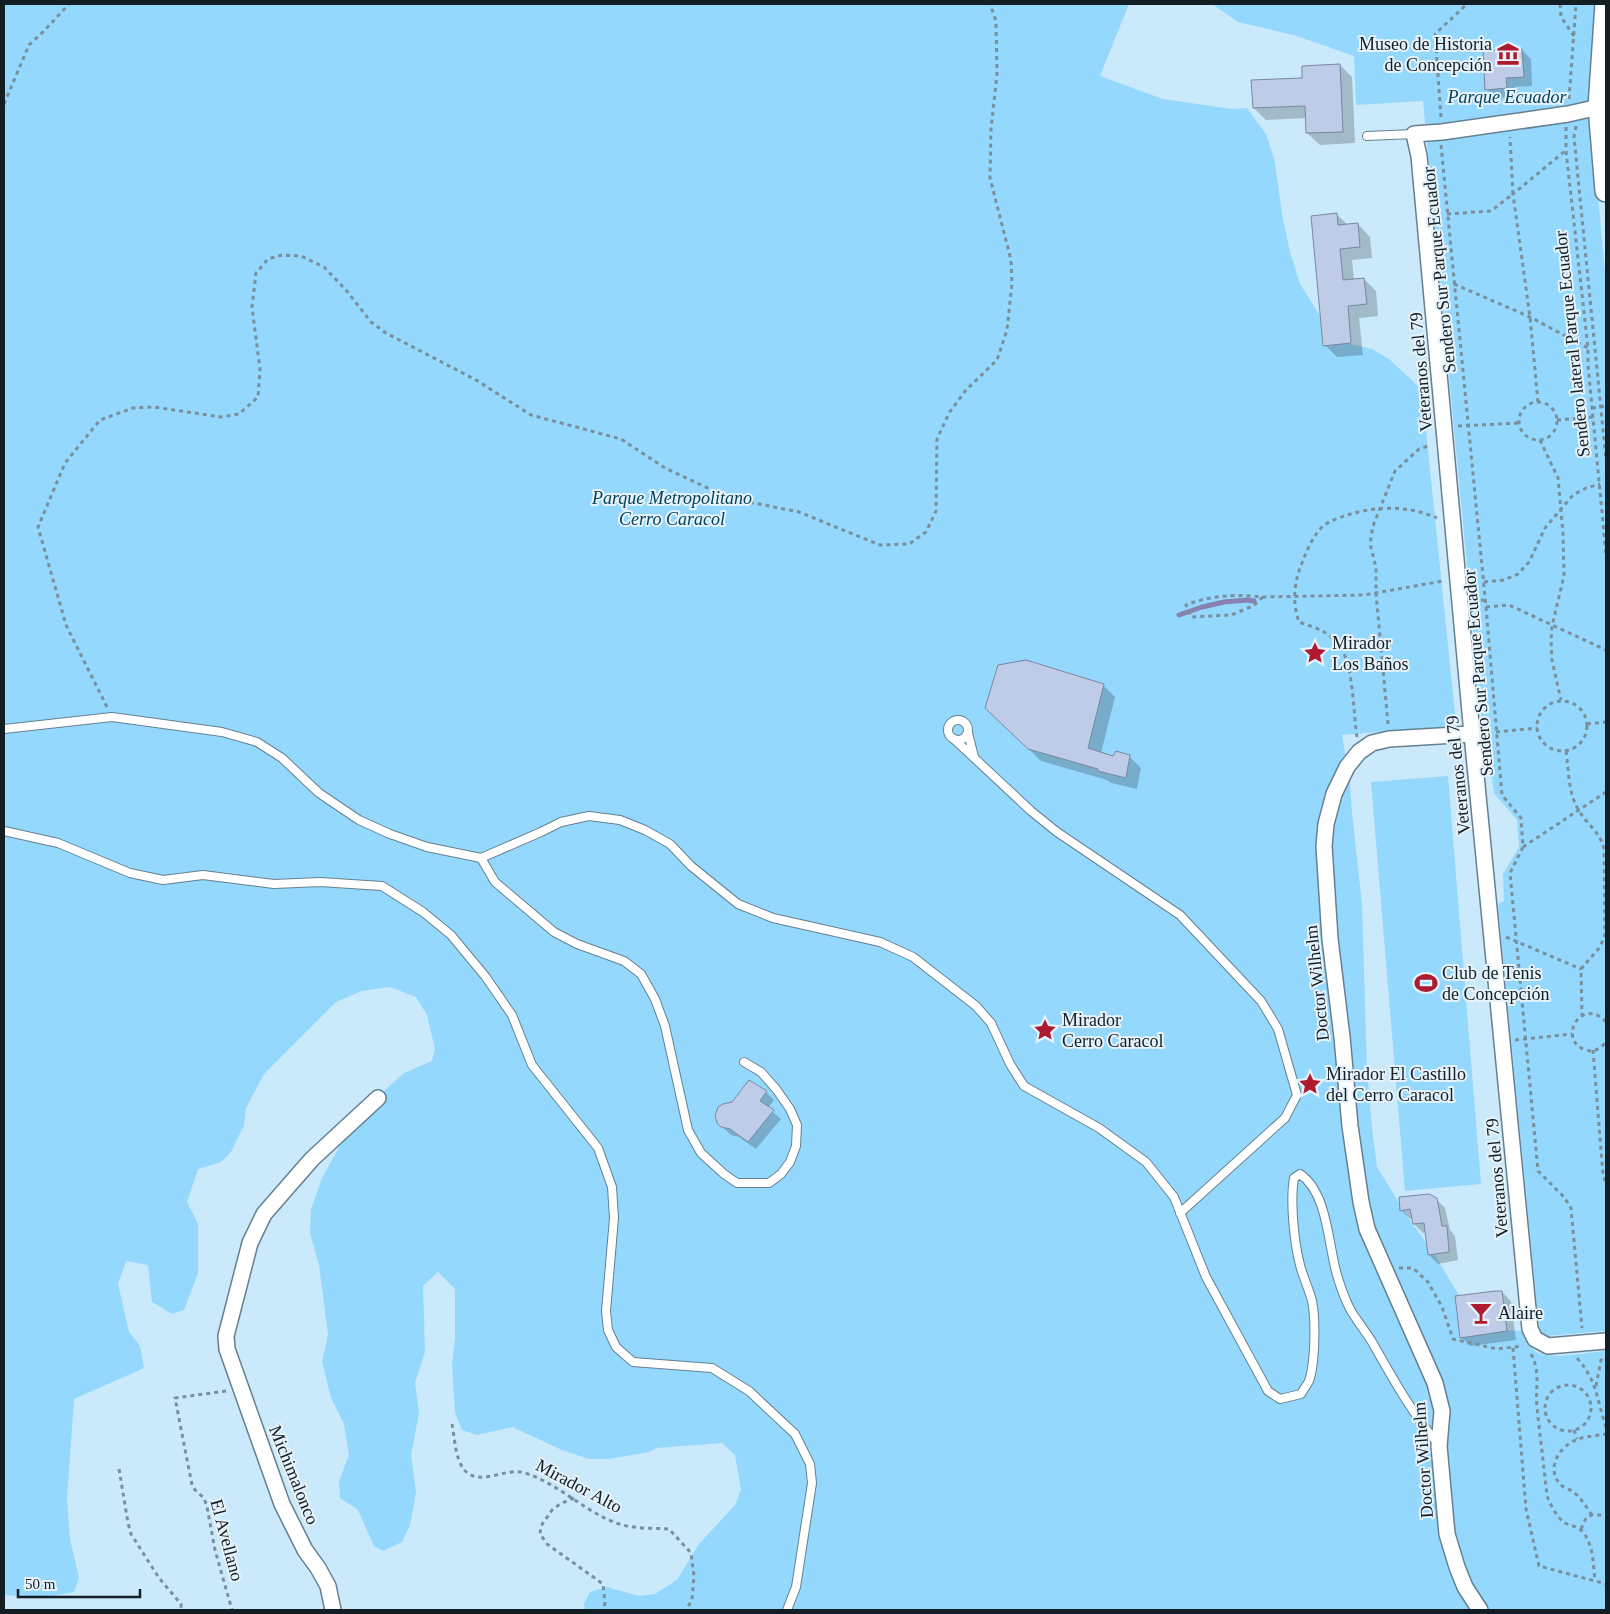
<svg xmlns="http://www.w3.org/2000/svg" width="1610" height="1614" viewBox="0 0 1610 1614" font-family="Georgia,serif">
	<style>
		.green { fill: #95d8fe }
		.shadow { fill: #0003 }
		.lines { fill: none; stroke-linecap: round; stroke-linejoin: round }
		.stream { stroke: #8681b1; stroke-width: 5 }
		.building { fill: #becce7; stroke: #7a87a0 }
		.lane-casing { stroke: #648090; stroke-width: 10 }
		.street-casing { stroke: #648090; stroke-width: 18 }
		.secondary-casing { stroke: #648090; stroke-width: 24 }
		.path { stroke: #798f9b; stroke-width: 3; stroke-dasharray: 4 4; stroke-linecap: butt }
		.lane { stroke: #fff; stroke-width: 8 }
		.street { stroke: #fff; stroke-width: 15 }
		.secondary { stroke: #fff; stroke-width: 21 }
		.labels { text-anchor: middle; dominant-baseline: central; stroke-width: 4; stroke-linejoin: round; paint-order: stroke }
		.poi-label { font-size: 18px; fill: #131e24; stroke: #e7f3fb; text-anchor: start }
		.park-label { font-size: 18px; font-style: italic; fill: #00415d; stroke: #e7f3fb }
		.street-label { font-size: 18px; fill: #131e24; stroke: #e7f3fb }
	</style>
	<rect width="100%" height="100%" fill="#cae9fb"/>
	<g class="green">
		<path d="M4 4H1129L1100 76 1163 99 1231 109 1247 108 1266 134 1275 162 1282 214 1290 252 1300 284 1336 341 1372 349 1389 359 1420 388 1422 391 1455 714C1453 722 1449 726 1440 727L1342 735 1350 784 1352 813 1362 904 1367 1070 1372 1128 1377 1167 1409 1219 1433 1252 1477 1325 1499 1330 1522 1331C1527 1337 1528 1345 1535 1351 1547 1361 1590 1352 1606 1351V1610H585L584 1604 590 1592 607 1587 639 1596 655 1594 677 1580 699 1544 735 1505 741 1490 735 1455 722 1443 656 1448 649 1452 608 1459H589L562 1450 512 1427 477 1435 462 1430 455 1412 452 1365 455 1338V1289L438 1272 423 1286 425 1352 415 1383 419 1413 411 1455 416 1492 410 1525 402 1542 383 1551 374 1546 358 1510 340 1498 339 1481 349 1455 344 1424 331 1398 322 1362 328 1335 319 1265 310 1233 311 1209 322 1178 347 1133 386 1089 404 1073 432 1061 435 1049 427 1015 416 997 390 987 362 991 336 1002 264 1074 246 1108 244 1125 231 1152 221 1162 198 1169 187 1202 198 1224V1273L184 1310 172 1314 152 1302 148 1265 126 1261 118 1284 129 1332 140 1346 144 1368 74 1399 67 1498 70 1539 79 1578 74 1592 41 1598 4 1595Z"/>
		<polygon points="1214,4 1594,4 1591,77 1592,134 1606,282 1606,1331 1547,1336 1542,1334 1539,1328 1498,904 1504,901 1503,874 1519,847 1517,820 1494,793 1492,778 1487,776 1423,101 1356,105 1354,56 1297,36 1238,22 1215,6"/>
		<polygon points="1448,776 1481,1184 1405,1191 1371,782"/>
	</g>
	<g class="shadow">
		<polygon points="1522,50 1531,59 1532,86 1515,87 1515,97 1495,98 1487,89"/>
		<polygon points="1340,65 1352,77 1355,143 1320,145 1307,133 1307,118 1266,120 1254,108 1304,79"/>
		<polygon points="1336,214 1348,225 1358,224 1370,237 1372,258 1352,260 1354,280 1364,279 1376,291 1378,316 1359,318 1363,355 1337,357 1325,345"/>
		<polygon points="1103,685 1115,697 1101,753 1114,758 1129,756 1141,768 1137,789 1111,783 1107,780 1041,761 998,719"/>
		<polygon points="766,1092 774,1100 768,1108 781,1119 756,1149 739,1137 731,1135 718,1123"/>
		<polygon points="1436,1199 1445,1208 1450,1230 1455,1236 1458,1260 1438,1264 1429,1255 1426,1232 1423,1233 1414,1224 1413,1218 1410,1219 1401,1210"/>
		<polygon points="1502,1292 1511,1301 1516,1340 1470,1346 1461,1337"/>
	</g>
	<g class="lines">
		<polyline class="stream" points="1179,615 1202,607 1224,602 1247,600 1254,601"/>
	</g>
	<g class="building">
		<polygon points="1522,49 1524,77 1506,78 1507,88 1485,90 1483,51"/>
		<polygon points="1340,64 1343,132 1306,133 1305,106 1253,108 1251,80 1302,78 1302,66"/>
		<polygon points="1337,213 1338,225 1358,223 1360,247 1340,249 1343,280 1364,278 1367,304 1348,306 1351,343 1323,346 1311,216"/>
		<polygon points="1026,660 1104,684 1088,748 1113,756 1116,751 1130,755 1126,778 1098,771 1098,769 1028,749 985,708 998,665"/>
		<polygon points="749,1080 767,1091 760,1101 774,1110 748,1142 730,1129 721,1127 717,1123 715,1116 718,1107 723,1104 732,1102"/>
		<polygon points="1429,1194 1437,1198 1442,1226 1447,1226 1449,1252 1428,1255 1424,1223 1413,1224 1410,1209 1400,1211 1399,1197"/>
		<polygon points="1495,1291 1502,1291 1507,1331 1460,1338 1455,1296"/>
	</g>
	<g class="lines">
		<defs>
			<g id="lane">
				<polyline points="1367,136 1414,134"/>
				<circle cx="958" cy="730" r="10"/>
				<polyline points="4,729 112,717 222,732 257,742 282,758 319,793 359,820 390,834 427,847 481,858"/>
				<polyline points="968,733 974,757"/>
				<polyline points="954,739 1031,811 1057,832 1180,915 1261,1001 1278,1029 1297,1095 1285,1118 1180,1213"/>
				<polyline points="4,831 58,843 130,873 163,880 203,875 274,884 320,882 382,886 423,912 451,935 485,976 512,1015 532,1065 598,1148 612,1187 614,1218 606,1311 608,1330 616,1347 633,1362 712,1368 749,1391 795,1434 810,1464 812,1483 796,1587 787,1610"/>
				<path d="M481 858 541 832 561 822 589 816 620 820 645 830 670 844 691 866 738 904 773 918 880 942 913 957 976 1006 991 1023 1010 1064 1024 1086 1099 1128 1146 1162 1174 1197 1206 1277 1268 1391 1280 1399 1301 1394C1303 1390 1307 1385 1309 1381 1315 1364 1316 1320 1312 1301 1309 1289 1303 1277 1300 1265 1294 1242 1290 1201 1294 1178L1300 1174C1328 1193 1328 1245 1337 1275 1340 1285 1344 1297 1349 1307 1355 1319 1365 1330 1372 1342 1392 1377 1411 1412 1438 1444"/>
				<polyline points="481,858 495,882 554,932 577,944 624,961 641,974 655,999 665,1026 688,1130 701,1153 724,1174 737,1183 769,1183 781,1174 790,1162 796,1146 797,1125 790,1109 776,1089 761,1072 744,1062"/>
			</g>
			<g id="street">
				<polyline points="1599,107 1568,114 1442,132 1414,134 1419,156 1472,734 1530,1329 1535,1339 1548,1346 1606,1341"/>
				<polyline points="1472,734 1389,739 1372,743 1359,752 1347,767 1334,794 1326,824 1324,846 1330,939 1342,1037 1350,1126 1361,1202 1367,1229 1435,1383 1442,1411 1439,1446 1447,1534 1457,1567 1465,1587 1480,1610"/>
				<polyline points="333,1610 328,1586 318,1568 305,1550 282,1504 227,1349 226,1336 250,1243 264,1214 312,1159 378,1098"/>
			</g>
			<polyline id="secondary" points="1606,4 1599,107 1606,191"/>
		</defs>
		<use href="#lane" class="lane-casing"/>
		<use href="#street" class="street-casing"/>
		<use href="#secondary" class="secondary-casing"/>
		<g class="path">
			<polyline points="1560,4 1561,17 1574,36"/>
			<polyline points="1569,99 1576,4"/>
			<polyline points="4,104 29,45 44,31 69,4"/>
			<polyline points="1441,117 1435,34 1467,4"/>
			<polyline points="1576,126 1574,137 1606,460"/>
			<polyline points="1566,127 1566,151 1588,348 1588,365 1606,555"/>
			<polyline points="1441,145 1486,607 1502,795 1521,818 1523,847 1510,873 1538,1171 1564,1197 1571,1208 1582,1328"/>
			<polyline points="1447,214 1491,211 1513,194 1510,137"/>
			<polyline points="1454,284 1530,317 1588,348"/>
			<polyline points="1538,402 1530,317 1513,194 1565,151"/>
			<circle cx="1538" cy="421" r="19"/>
			<polyline points="1592,408 1606,406"/>
			<polyline points="1557,420 1593,417"/>
			<polyline points="1458,426 1520,423"/>
			<polyline points="1540,440 1558,478 1563,533 1564,576 1552,626 1551,641 1552,660 1561,700"/>
			<polyline points="1484,582 1504,580 1518,574 1529,562 1545,528 1573,495 1586,488 1600,484"/>
			<path d="M1263 597 1253 606 1231 615 1191 617 1186 605C1211 595 1237 594 1263 597L1364 595 1443 581"/>
			<polyline points="1473,601 1485,600"/>
			<polyline points="1486,607 1509,605 1606,650"/>
			<circle cx="1562" cy="726" r="25"/>
			<polyline points="107,707 66,625 38,527 65,463 100,420 133,408 154,407 221,417 239,414 258,397 260,369 252,307 256,273 268,259 282,255 301,256 324,267 346,290 371,322 386,333 476,380 531,415 621,439 665,468 729,498 799,512 880,545 909,544 926,532 936,511 937,439 949,413 966,390 997,360 1007,330 1012,283 1011,260 990,178 991,129 997,74 996,21 990,4"/>
			<polyline points="1388,724 1376,593 1376,567 1370,544 1373,526 1395,471 1419,449 1431,445"/>
			<polyline points="1587,724 1606,722"/>
			<polyline points="1496,732 1537,728"/>
			<path d="M1357 737C1353 712 1354 665 1339 645 1330 632 1314 627 1299 622 1292 602 1294 582 1302 563 1307 550 1313 536 1323 526 1329 521 1339 518 1347 515 1377 506 1407 505 1437 518"/>
			<path d="M1566 751C1569 771 1568 792 1578 809 1586 824 1600 831 1604 849L1605 935 1600 947 1581 969 1582 1015"/>
			<polyline points="1523,847 1606,792"/>
			<polyline points="1506,937 1581,969"/>
			<path d="M1606 1022C1581 995 1556 1041 1586 1050 1594 1053 1601 1048 1606 1042"/>
			<polyline points="1515,1040 1572,1034"/>
			<polyline points="1593,1050 1603,1175 1606,1183"/>
			<polyline points="1399,1268 1413,1268 1428,1282 1442,1307 1453,1339 1497,1349 1523,1346"/>
			<polyline points="1513,1348 1526,1509 1539,1566 1606,1584"/>
			<path d="M1531 1354C1541 1372 1535 1389 1537 1407 1540 1437 1544 1466 1547 1496 1551 1505 1556 1517 1565 1523 1570 1526 1578 1526 1582 1531 1594 1545 1593 1564 1595 1581"/>
			<path d="M1577 1358C1598 1382 1596 1398 1606 1427"/>
			<circle cx="1568" cy="1408" r="23"/>
			<polyline points="1596,1386 1602,1355"/>
			<polyline points="226,1391 175,1398 192,1485 195,1490 204,1498 207,1507 215,1550 232,1610"/>
			<path d="M452 1424C455 1439 455 1465 469 1474 485 1484 507 1467 525 1473 559 1484 584 1511 616 1523 633 1529 652 1528 669 1529L691 1553 694 1576 692 1600 686 1610"/>
			<polyline points="1574,1430 1577,1439"/>
			<polyline points="119,1469 128,1523 131,1534 159,1578 181,1604 181,1610"/>
			<polyline points="574,1498 560,1504 552,1510 541,1526 540,1534 547,1544 603,1584 605,1603 603,1610"/>
			<path d="M1592 1515C1586 1507 1581 1497 1572 1491 1569 1489 1565 1488 1562 1486 1545 1471 1558 1447 1576 1440 1585 1436 1596 1436 1606 1434"/>
			<polyline points="1581,1529 1586,1518 1592,1515 1606,1515"/>
		</g>
		<use href="#lane" class="lane"/>
		<use href="#street" class="street"/>
		<use href="#secondary" class="secondary"/>
	</g>
	<defs>
		<symbol id="museum-bare" viewBox="-9 -9 18 18"><path d="M0-6L6-3V-2H-6V-3ZM-5-1h2V3h-2ZM-1-1h2V3h-2ZM3-1h2V3H3ZM-6 4H6V6H-6Z" fill="#ae1a2f" stroke="#e7f3fb" stroke-width="2.5" paint-order="stroke"/></symbol>
		<symbol id="sight-bare" viewBox="-9 -9 18 18"><path d="M0-6L1.8-2.2L6-1.7L2.9 1.2L3.7 5.4L0 3.3L-3.7 5.4L-2.9 1.2L-6-1.7L-1.8-2.2Z" fill="#ae1a2f" stroke="#e7f3fb" stroke-width="2.5" paint-order="stroke"/></symbol>
		<symbol id="stadium-bare" viewBox="-9 -9 18 18"><path d="M0-5a6.5 5 0 1 0 0 10a6.5 5 0 1 0 0-10ZM-3.5-1.8h7v3.6h-7Z" fill="#ae1a2f" stroke="#e7f3fb" stroke-width="2.5" paint-order="stroke"/></symbol>
		<symbol id="bar-bare" viewBox="-9 -9 18 18"><path d="M-6-5H6L.8 .8V4.5H3.5V6h-7V4.5H-.8V.8Z" fill="#ae1a2f" stroke="#e7f3fb" stroke-width="2.5" paint-order="stroke"/></symbol>
	</defs>
	<g fill-rule="evenodd">
		<use href="#museum-bare" x="1492" y="38" width="32" height="32"/>
		<use href="#sight-bare" x="1299" y="637" width="32" height="32"/>
		<use href="#stadium-bare" x="1410" y="967" width="32" height="32"/>
		<use href="#sight-bare" x="1029" y="1014" width="32" height="32"/>
		<use href="#sight-bare" x="1294" y="1068" width="32" height="32"/>
		<use href="#bar-bare" x="1465" y="1297" width="32" height="32"/>
	</g>
	<g class="labels">
		<g class="poi-label">
			<text x="1492" y="44" text-anchor="end">Museo de Historia<tspan x="1492" dy="21">de Concepción</tspan></text>
			<text x="1332" y="643">Mirador<tspan x="1332" dy="21">Los Baños</tspan></text>
			<text x="1442" y="973">Club de Tenis<tspan x="1442" dy="21">de Concepción</tspan></text>
			<text x="1062" y="1020">Mirador<tspan x="1062" dy="21">Cerro Caracol</tspan></text>
			<text x="1326" y="1074">Mirador El Castillo<tspan x="1326" dy="21">del Cerro Caracol</tspan></text>
			<text x="1498" y="1313">Alaire</text>
		</g>
		<g class="park-label">
			<text x="1507" y="97">Parque Ecuador</text>
			<text x="672" y="498">Parque Metropolitano<tspan x="672" dy="21">Cerro Caracol</tspan></text>
		</g>
		<g class="street-label">
			<text transform="translate(1439 270) rotate(-96)">Sendero Sur Parque Ecuador</text>
			<text transform="translate(1572 344) rotate(-96)">Sendero lateral Parque Ecuador</text>
			<text transform="translate(1421 372) rotate(-95)">Veteranos del 79</text>
			<text transform="translate(1478 673) rotate(-95)">Sendero Sur Parque Ecuador</text>
			<text transform="translate(1458 775) rotate(-96)">Veteranos del 79</text>
			<text transform="translate(1317 983) rotate(-96)">Doctor Wilhelm</text>
			<text transform="translate(1497 1178) rotate(-95)">Veteranos del 79</text>
			<text transform="translate(1423 1460) rotate(-94)">Doctor Wilhelm</text>
			<text transform="translate(294 1475) rotate(68)">Michimalonco</text>
			<text transform="translate(579 1486) rotate(28)">Mirador Alto</text>
			<text transform="translate(227 1540) rotate(75)">El Avellano</text>
		</g>
	</g>
	<rect width="1610" height="1614" fill="none" stroke="#131e24" stroke-width="10"/>
	<path d="M18 1589v8h122v-8" fill="none" stroke="#131e24" stroke-width="2.5"/>
	<text x="25" y="1589" font-size="15" fill="#131e24" stroke="#e7f3fb" stroke-width="4" paint-order="stroke">50 m</text>
</svg>
